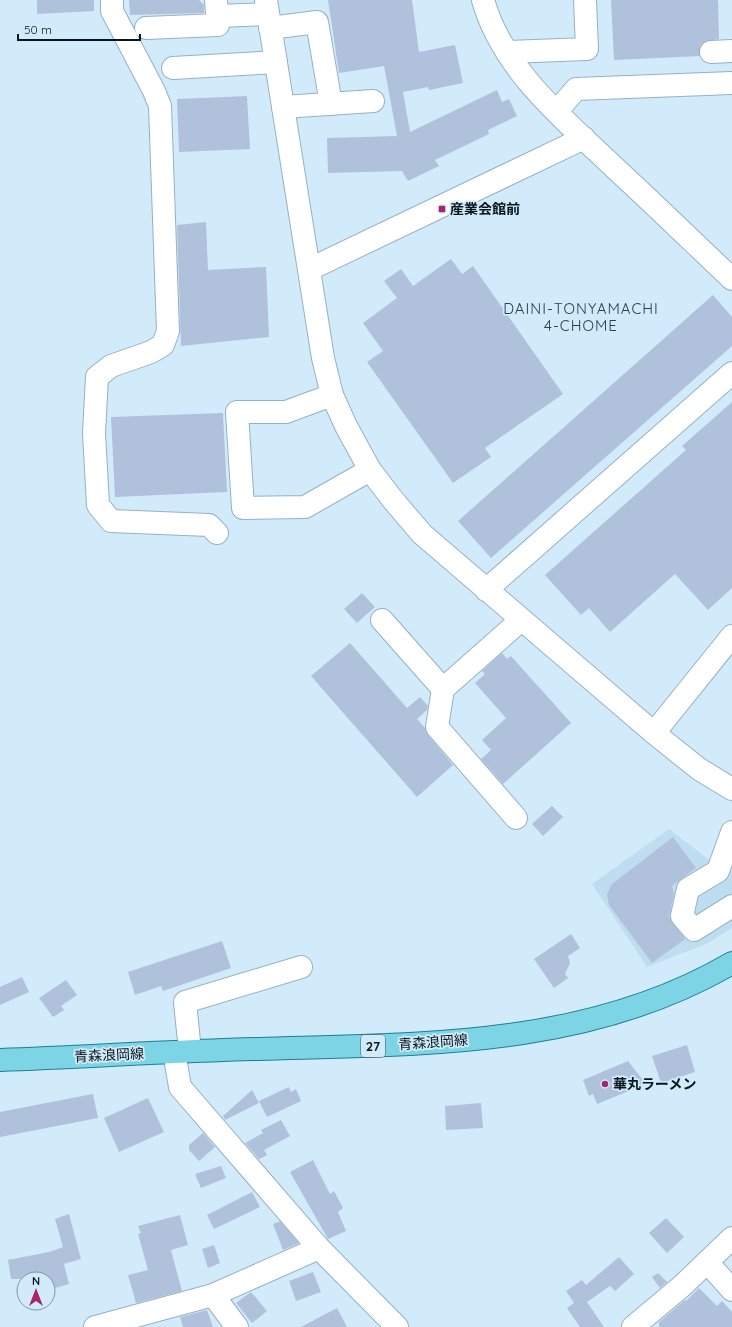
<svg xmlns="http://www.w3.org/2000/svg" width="732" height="1327" viewBox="0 0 732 1327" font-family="Quicksand,'Noto Sans JP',sans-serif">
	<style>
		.built { fill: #bfddf0 }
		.building { fill: #b0c1dc }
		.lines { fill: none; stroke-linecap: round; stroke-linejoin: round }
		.minor-casing { stroke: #94b1c5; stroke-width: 24 }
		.major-casing { stroke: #1c7e93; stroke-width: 24 }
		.minor { stroke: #fff; stroke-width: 22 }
		.major { stroke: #7dd4e5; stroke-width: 22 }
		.poi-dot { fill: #a9246e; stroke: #d2ebfb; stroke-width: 1.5 }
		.labels { text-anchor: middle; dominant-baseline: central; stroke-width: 3.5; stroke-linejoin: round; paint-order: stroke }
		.shield { fill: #d2ebfb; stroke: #46555f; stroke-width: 1 }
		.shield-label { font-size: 13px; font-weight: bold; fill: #0a151c }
		.poi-label { font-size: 14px; font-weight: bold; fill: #0a151c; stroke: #d2ebfb; text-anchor: start }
		.street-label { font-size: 14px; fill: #0a151c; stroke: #d2ebfb }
		.neighbourhood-label { font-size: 15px; letter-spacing: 1px; fill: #264050; stroke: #d2ebfb }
	</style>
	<rect width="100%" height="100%" fill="#d2ebfb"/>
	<polygon class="built" points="669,829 708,859 726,870 732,871 732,928 708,943 647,967 592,884"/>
	<g class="building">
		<polygon points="37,0 94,0 94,11 37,14"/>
		<polygon points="129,0 199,0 204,5 204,13 130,15"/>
		<polygon points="328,0 412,0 419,52 455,45 463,83 429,90 428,87 403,92 410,132 497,90 502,102 509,99 517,116 488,130 489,134 435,160 439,166 408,181 402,171 328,173 327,138 397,136 384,66 339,73"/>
		<polygon points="611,0 718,0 719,39 704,42 700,47 700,56 614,60"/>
		<polygon points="247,96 250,149 179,152 177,99"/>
		<polygon points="206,222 208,270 266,267 269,337 181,346 177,225"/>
		<polygon points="451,259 462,274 473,266 563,394 485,448 491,457 453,483 367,362 383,351 363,323 397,298 384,281 401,269 413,286"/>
		<polygon points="713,295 732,317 732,346 491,558 458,521"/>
		<polygon points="732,402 732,588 708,610 675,574 610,632 589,608 581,615 545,575 686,450 682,446"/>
		<polygon points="223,413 227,492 115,497 111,417"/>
		<polygon points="362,593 375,607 357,623 344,609"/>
		<polygon points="350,643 407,708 420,697 428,706 427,710 417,719 425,728 428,735 453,765 417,797 311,676"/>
		<polygon points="502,653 507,659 511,656 571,723 503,784 481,759 491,750 482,740 506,718 475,683 485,674 482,671"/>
		<polygon points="552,806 563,817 543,836 532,824"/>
		<polygon points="673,837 696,868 672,886 674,894 669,917 685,939 652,963 609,905 607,894 612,884"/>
		<polygon points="571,934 580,948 568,956 570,963 565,974 568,978 554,988 534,959"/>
		<polygon points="222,941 231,968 163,991 161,986 135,995 128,972"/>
		<polygon points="22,977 29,992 0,1005 0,987"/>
		<polygon points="66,980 77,995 61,1006 64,1010 53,1017 39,998"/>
		<polygon points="687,1045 695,1072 661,1083 652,1056"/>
		<polygon points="628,1061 646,1084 597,1104 593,1094 589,1096 583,1080"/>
		<polygon points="289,1087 291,1092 296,1089 301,1101 267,1117 259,1101"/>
		<polygon points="252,1090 259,1103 225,1120 223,1116"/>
		<polygon points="93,1094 98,1118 0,1137 0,1112"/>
		<polygon points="148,1098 164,1132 119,1152 104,1118"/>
		<polygon points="481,1103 483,1128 446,1130 445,1106"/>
		<polygon points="281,1120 290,1136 264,1150 267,1155 259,1159 245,1143 263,1133 261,1130"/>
		<polygon points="203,1133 215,1147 199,1161 189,1150 189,1145"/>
		<polygon points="313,1160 330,1194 334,1191 343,1208 338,1212 346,1231 328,1239 290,1172"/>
		<polygon points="221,1166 226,1178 201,1188 195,1174"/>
		<polygon points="252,1192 260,1207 214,1229 207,1215"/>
		<polygon points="69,1214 81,1259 64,1264 69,1284 48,1290 48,1279 11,1279 8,1260 49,1252 63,1247 55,1219"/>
		<polygon points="180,1215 188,1245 171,1250 182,1291 136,1303 128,1275 148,1270 138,1234 141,1233 138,1226"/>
		<polygon points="666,1218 684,1237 667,1253 649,1233"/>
		<polygon points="280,1221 299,1243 283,1250 273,1224"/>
		<polygon points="214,1245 220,1263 208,1268 202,1249"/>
		<polygon points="619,1257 634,1274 615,1291 610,1286 587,1302 604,1327 580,1327 567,1308 574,1303 566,1291 582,1280 586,1285"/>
		<polygon points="313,1272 321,1292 296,1301 289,1281"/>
		<polygon points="658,1273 667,1282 660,1288 652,1277"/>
		<polygon points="699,1288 717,1306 722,1301 732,1312 732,1327 659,1327 659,1322 685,1300 686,1301"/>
		<polygon points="251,1292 267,1311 252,1323 236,1303"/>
		<polygon points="337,1308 347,1327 301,1327"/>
		<polygon points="207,1310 213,1327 183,1327 180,1317"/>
	</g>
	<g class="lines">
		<defs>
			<g id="minor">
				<polyline points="112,0 112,11 154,91 160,106 168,331 163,345 151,352 111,366 97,377 94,433 98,505 111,521 209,525 217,533"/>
				<polyline points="266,0 323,358 332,395 346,426 370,470 393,500 422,534 654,733 699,769 732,789"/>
				<path d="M483 0C503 71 566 121 617 170 656 206 694 243 732 279"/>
				<polyline points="218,16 268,14"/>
				<polyline points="146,28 218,25 216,0"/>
				<polyline points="270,28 317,22 331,104"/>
				<polyline points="507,52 587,49 585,0"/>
				<polyline points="711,52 732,51"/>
				<polyline points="173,68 276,62"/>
				<polyline points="283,107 373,101"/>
				<polyline points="557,111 576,89 732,83"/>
				<polyline points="310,269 584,138"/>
				<polyline points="332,395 286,412 237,412 243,508 305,507 370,470"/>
				<polyline points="486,590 732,373"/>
				<polyline points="382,620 443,689"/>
				<polyline points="654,733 732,636"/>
				<polyline points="516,818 437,727 443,689 521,620"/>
				<polyline points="732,832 718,871 688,889 682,916 694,930 732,906"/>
				<polyline points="190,1051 185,1002 301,967"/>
				<polyline points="174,1052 180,1087 319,1248 397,1327"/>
				<polyline points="707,1262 732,1290"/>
				<polyline points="213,1295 237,1327"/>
				<polyline points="95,1327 213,1295 319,1248"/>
				<polyline points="633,1327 682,1286 732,1238"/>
			</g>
			<path id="major" d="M0 1060C86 1057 172 1051 258 1049 421 1044 587 1048 732 963"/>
		</defs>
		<use href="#minor" class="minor-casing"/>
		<use href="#major" class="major-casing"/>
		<use href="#minor" class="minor"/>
		<use href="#major" class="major"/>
	</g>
	<g class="poi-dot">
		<rect x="438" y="205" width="8" height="8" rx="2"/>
		<circle cx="605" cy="1084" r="4"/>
	</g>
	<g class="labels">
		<rect class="shield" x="361" y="1035" width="24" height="22" rx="3"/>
		<g class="shield-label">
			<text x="373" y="1046">27</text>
		</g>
		<g class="poi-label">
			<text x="450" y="209">産業会館前</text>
			<text x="613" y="1084">華丸ラーメン</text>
		</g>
		<g class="street-label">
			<text transform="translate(433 1042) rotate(-4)">青森浪岡線</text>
			<text transform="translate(109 1055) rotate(-3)">青森浪岡線</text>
		</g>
		<g class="neighbourhood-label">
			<text x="581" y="308">DAINI-TONYAMACHI<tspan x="581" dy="17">4-CHOME</tspan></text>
		</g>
	</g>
	<g transform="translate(36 1291)"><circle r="19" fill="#d2ebfb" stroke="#8295a2"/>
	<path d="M0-3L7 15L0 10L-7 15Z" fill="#a9246e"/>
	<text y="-6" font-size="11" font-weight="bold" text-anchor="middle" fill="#0a151c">N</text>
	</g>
	<path d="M18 34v6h122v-6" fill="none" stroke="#0a151c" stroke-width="2"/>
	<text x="24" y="34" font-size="12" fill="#0a151c" stroke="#d2ebfb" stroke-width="3" paint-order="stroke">50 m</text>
</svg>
